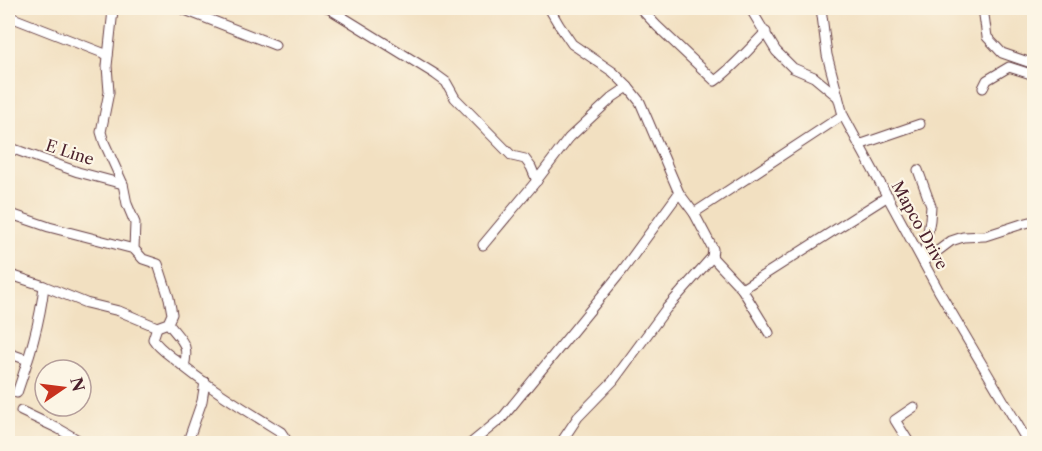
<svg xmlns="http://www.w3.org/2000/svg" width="1042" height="451" viewBox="0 0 1042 451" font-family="'Libre Caslon Text',serif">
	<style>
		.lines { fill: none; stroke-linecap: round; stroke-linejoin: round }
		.street-casing { stroke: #633c42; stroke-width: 11 }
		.street { stroke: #fff; stroke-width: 9 }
		.labels { text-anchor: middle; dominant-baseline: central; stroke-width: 4.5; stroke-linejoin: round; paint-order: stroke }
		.street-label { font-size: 16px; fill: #4a1f2b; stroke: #fcf5e5 }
	</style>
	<rect width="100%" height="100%" fill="#fcf5e5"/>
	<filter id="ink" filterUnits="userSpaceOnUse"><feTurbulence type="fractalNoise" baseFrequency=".0167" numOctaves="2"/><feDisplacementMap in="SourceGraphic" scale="12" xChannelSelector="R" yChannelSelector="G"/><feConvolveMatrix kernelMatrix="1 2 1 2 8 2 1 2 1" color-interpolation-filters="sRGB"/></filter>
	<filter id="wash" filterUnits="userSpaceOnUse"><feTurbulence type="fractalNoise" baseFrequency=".008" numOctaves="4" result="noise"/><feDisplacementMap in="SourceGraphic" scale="24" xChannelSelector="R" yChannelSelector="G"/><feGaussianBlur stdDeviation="1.35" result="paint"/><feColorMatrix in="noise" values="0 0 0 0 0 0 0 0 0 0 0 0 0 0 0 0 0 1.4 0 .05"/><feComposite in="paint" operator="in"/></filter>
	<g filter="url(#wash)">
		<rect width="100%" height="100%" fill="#f2e0c1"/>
	</g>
	<g filter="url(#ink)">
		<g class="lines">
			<defs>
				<g id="street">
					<polyline points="180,8 275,45"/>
					<polyline points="328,8 435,74 446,82 455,98 512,156 525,159 531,167 537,181"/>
					<polyline points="549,8 559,25 572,44 613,72 628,87"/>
					<path d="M640 8 657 26 715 81C734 67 749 49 766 32"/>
					<polyline points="750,8 776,51 793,68 814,77 838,97"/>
					<polyline points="821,8 827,55 843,115 940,293 1029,444"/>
					<polyline points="983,8 987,37 1002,53 1034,64"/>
					<polyline points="8,16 108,55"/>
					<polyline points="983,88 987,80 1009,67 1034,75"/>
					<polyline points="859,145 920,124"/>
					<polyline points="8,147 78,172 123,184"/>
					<polyline points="918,170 931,206 930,220 923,262 951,241 963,237 985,236 1022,224 1034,221"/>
					<polyline points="8,213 49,227 134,249"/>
					<polyline points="694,213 843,115"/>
					<polyline points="483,245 534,184 569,138 613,97 628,87 640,102 679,193 694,213 713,249 712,257 666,309 613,381 578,417 560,444"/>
					<polyline points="712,257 742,289 769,333"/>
					<polyline points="8,274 44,286 86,303 119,311 157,327 168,323 172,314 169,298 158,264 143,259 134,249 135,223 127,204 123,184 104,142 101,132 109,92 107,66 113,10 112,8"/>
					<polyline points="742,289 888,196"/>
					<path d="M168 323C181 341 190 343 184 367"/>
					<path d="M157 327 153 339C158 347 165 352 173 358 206 386 244 409 281 432L289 444"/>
					<polyline points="8,353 28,360"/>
					<path d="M17 393C29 358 40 323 44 286"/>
					<polyline points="21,411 59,429 85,444"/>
					<polyline points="187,444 202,401 205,382"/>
					<polyline points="470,444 503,417 622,271 679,193"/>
					<polyline points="910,444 895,420 914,407"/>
				</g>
			</defs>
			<use href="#street" class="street-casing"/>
			<use href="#street" class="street"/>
		</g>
	</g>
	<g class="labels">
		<g class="street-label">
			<text transform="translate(70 152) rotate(18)">E Line</text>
			<text transform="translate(920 225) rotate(61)">Mapco Drive</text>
		</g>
	</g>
	<rect width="1042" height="451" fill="none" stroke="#fcf5e5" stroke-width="30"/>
	<g transform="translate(63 388) rotate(76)"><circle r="28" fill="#fcf5e5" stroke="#b59f9b" stroke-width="1.5"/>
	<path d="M0-4.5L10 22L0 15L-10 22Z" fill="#c8321e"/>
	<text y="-9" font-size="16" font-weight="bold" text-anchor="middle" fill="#4a1f2b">N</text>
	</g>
</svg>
